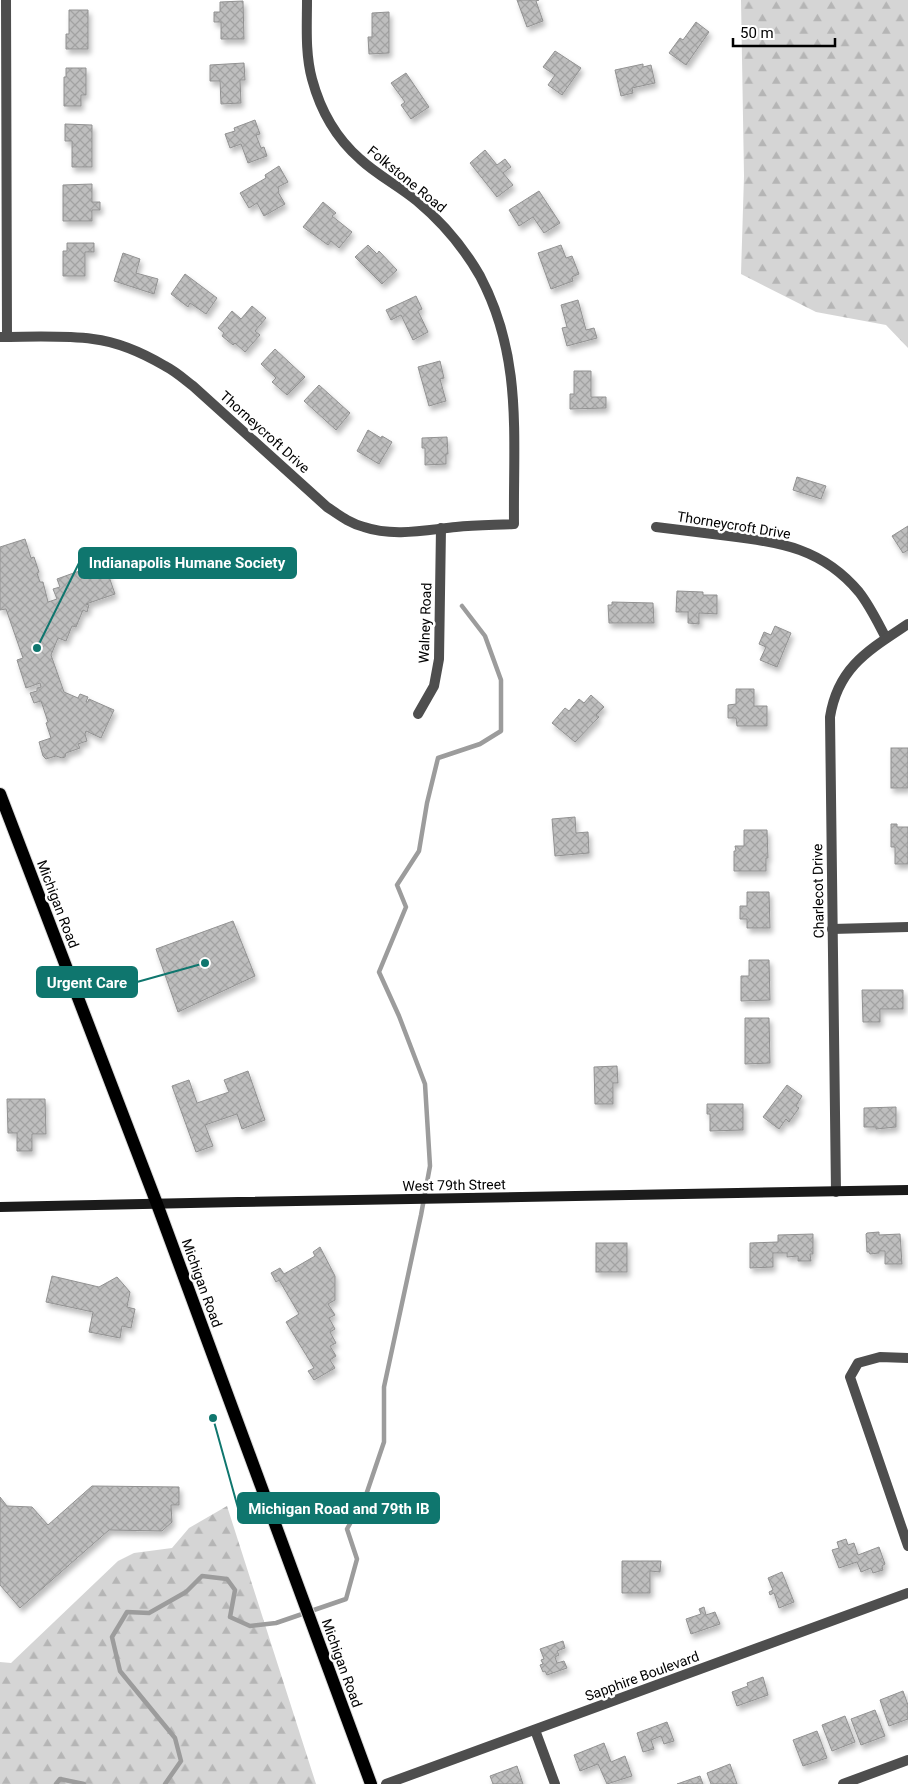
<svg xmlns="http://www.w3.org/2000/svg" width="908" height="1784" viewBox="0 0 908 1784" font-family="Roboto,sans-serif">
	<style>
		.forest { fill: url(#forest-firs) }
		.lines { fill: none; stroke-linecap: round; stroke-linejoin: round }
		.stream { stroke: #9c9c9c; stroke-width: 4.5 }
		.building { fill: url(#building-cross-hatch); stroke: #929292; filter: url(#shadow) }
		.primary-casing { stroke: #dbdbdb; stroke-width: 14 }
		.minor { stroke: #4e4e4e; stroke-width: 10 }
		.secondary { stroke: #1b1b1b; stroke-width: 10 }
		.primary { stroke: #000; stroke-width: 12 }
		.labels { text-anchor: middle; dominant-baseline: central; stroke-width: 5; stroke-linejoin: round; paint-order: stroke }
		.street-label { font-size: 14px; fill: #000; stroke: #fff }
		.leader { fill: none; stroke: #0f766e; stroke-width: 2 }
		.callout-dot { fill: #0f766e; stroke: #fff; stroke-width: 2 }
		.callout { fill: #0f766e; stroke: #0f766e; stroke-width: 2 }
		.callout-label { font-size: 15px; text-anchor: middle; font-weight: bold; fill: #fff }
	</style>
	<defs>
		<pattern id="forest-firs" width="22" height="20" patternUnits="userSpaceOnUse" patternTransform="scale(1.25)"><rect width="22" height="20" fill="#d5d5d5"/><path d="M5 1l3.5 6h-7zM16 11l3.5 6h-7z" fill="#b5b5b5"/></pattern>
		<pattern id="building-cross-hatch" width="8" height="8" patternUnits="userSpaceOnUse" patternTransform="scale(1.25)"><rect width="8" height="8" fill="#bebebe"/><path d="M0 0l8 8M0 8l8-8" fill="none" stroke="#a2a2a2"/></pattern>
		<filter id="shadow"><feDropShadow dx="2.5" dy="4.5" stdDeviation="2.5" flood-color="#0004"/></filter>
	</defs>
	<rect width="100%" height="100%" fill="#fff"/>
	<g class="forest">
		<polygon points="741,0 908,0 908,348 886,325 816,312 741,274 744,176"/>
		<polygon points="227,1506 316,1784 0,1784 0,1662 11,1663 118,1561 134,1553 172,1548 189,1528"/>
	</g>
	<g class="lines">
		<g class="stream">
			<polyline points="56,1784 60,1779 84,1784"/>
			<polyline points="165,1784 181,1761 175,1738 120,1671 112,1637 127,1612 149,1613 186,1592 202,1576 227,1579 235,1590 230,1617 250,1626 276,1623 346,1599 357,1559 347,1529 366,1495 384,1442 384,1387 421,1215 430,1166 425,1084 399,1016 379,972 406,907 397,885 419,851 427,803 438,758 480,744 501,731 501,680 485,636 462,606"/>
		</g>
	</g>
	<g class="building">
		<polygon points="517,0 539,0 536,1 543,21 527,27"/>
		<polygon points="243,1 244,39 221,39 221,22 214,22 214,12 220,12 220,2"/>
		<polygon points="69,10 88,10 88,49 66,49 66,34 69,34"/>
		<polygon points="389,12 389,53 369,54 368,37 372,37 372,13"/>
		<polygon points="696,22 709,32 686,65 669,53 680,38 683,40"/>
		<polygon points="555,51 581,68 562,95 548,85 555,75 543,67"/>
		<polygon points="244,63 245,80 240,80 241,103 221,104 220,81 210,81 210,65"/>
		<polygon points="643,64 643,67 651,65 655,83 632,88 633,93 621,96 615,70"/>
		<polygon points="66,68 86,68 86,95 81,95 81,106 64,106 64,77 66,77"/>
		<polygon points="406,73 429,107 411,119 401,105 405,102 391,83"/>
		<polygon points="255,120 260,134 256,135 261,148 264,147 267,156 248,163 241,144 230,148 225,134 235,131 234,128"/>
		<polygon points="65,124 92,125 92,167 72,167 72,141 65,141"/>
		<polygon points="485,150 497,165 505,159 511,167 503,173 513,185 497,197 470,163"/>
		<polygon points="279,166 288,182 278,187 279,191 278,192 285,204 264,216 257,203 249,208 240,193 266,178 265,175"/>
		<polygon points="92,184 92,202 100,202 100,210 92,210 92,221 63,221 63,185"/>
		<polygon points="539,191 560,223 544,233 533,217 519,226 509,210"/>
		<polygon points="323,202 336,213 332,216 352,232 339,248 331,241 328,245 303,227"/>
		<polygon points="67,243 94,243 94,252 85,252 85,276 63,276 63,251 67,251"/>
		<polygon points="368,245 377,254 379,251 397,270 382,284 355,257"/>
		<polygon points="561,245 566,258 572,256 579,274 572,277 573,281 551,289 538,253"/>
		<polygon points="123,253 140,259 136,273 158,279 154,294 114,281"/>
		<polygon points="185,274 217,298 206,314 190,303 188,307 171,294"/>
		<polygon points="416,296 422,309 418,311 428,332 413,340 401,315 391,320 386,310"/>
		<polygon points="578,300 586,330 594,328 597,338 567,346 562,328 567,327 561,305"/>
		<polygon points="252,306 266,318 255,331 260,335 245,352 235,343 233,345 222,336 224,333 218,328 232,311 241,319"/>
		<polygon points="275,349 305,377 287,395 272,382 276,378 261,364"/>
		<polygon points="440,361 444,378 440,379 446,401 429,406 418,367"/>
		<polygon points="574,371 591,371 591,397 606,397 606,408 570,409 570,394 574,394"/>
		<polygon points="319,385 350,413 336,430 304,401"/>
		<polygon points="368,430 381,438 382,436 392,442 379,464 357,451"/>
		<polygon points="447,437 448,454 446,454 446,464 425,465 425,448 422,448 422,438"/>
		<polygon points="797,477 826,486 821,499 793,490"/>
		<polygon points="908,526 908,550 903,553 892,536"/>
		<polygon points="25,539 31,558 34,557 39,572 37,573 40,582 43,582 48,602 57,599 53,589 60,587 57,579 104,562 115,594 86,604 89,605 87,612 83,610 76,627 72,626 66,641 58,638 51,655 64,692 78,698 80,694 88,697 86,702 88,702 89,699 114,710 101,738 86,731 85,734 87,741 78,744 80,748 66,753 65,757 62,758 56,756 46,759 43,756 39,742 51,738 46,723 48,722 41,701 34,703 30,693 37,691 37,688 41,687 40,683 26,688 17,660 23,658 6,609 0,610 0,547"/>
		<polygon points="677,591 703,592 703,595 717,595 717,614 699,613 699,624 688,623 688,612 676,612"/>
		<polygon points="612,602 653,603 654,623 609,623 608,605 612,605"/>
		<polygon points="775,626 791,633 777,667 760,660 766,647 759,644 764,632 771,635"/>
		<polygon points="736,689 754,689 754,706 767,706 767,726 737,726 736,718 728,718 728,705 736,704"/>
		<polygon points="591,695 604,707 596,715 599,717 575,742 552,723 565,708 569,711 579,699 584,703"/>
		<rect x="891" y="748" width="17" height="40"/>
		<polygon points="575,817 576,833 588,832 589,853 555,856 552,819"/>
		<polygon points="891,824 897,824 897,827 908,827 908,864 895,864 895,847 891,847"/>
		<polygon points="744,830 767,830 768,858 766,858 766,871 734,871 734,851 736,851 735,846 744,846"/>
		<polygon points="747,892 769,892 770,928 747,928 747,919 740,919 740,906 747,906"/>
		<polygon points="233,921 255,976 178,1012 156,949"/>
		<polygon points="749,960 769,960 770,1000 741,1001 741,976 749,976"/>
		<polygon points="862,990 903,990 903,1009 880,1009 880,1022 863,1022"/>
		<polygon points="745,1018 769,1018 770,1063 745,1064"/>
		<polygon points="617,1066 618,1083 613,1083 613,1104 595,1104 594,1067"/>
		<polygon points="248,1071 265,1120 242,1129 237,1114 205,1125 213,1146 196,1152 172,1086 189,1080 197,1103 229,1092 224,1080"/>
		<polygon points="787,1085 802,1096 796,1106 799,1108 789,1122 786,1119 779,1129 763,1117"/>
		<polygon points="7,1099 45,1099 46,1134 32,1134 32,1151 17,1151 17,1133 8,1133"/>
		<polygon points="707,1104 743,1104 743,1130 710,1131 710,1114 707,1114"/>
		<polygon points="896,1107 896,1127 876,1129 876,1127 864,1127 864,1108"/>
		<polygon points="879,1232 879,1235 900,1234 902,1264 885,1264 885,1251 879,1251 879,1253 870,1254 869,1252 867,1252 866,1234 867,1233"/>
		<polygon points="813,1234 813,1254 810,1254 811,1261 798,1261 798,1256 787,1257 787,1253 773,1253 773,1267 750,1268 750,1243 778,1242 778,1235"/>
		<rect x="596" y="1243" width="31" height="29"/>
		<polygon points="320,1247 335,1276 335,1300 328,1304 335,1315 329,1318 335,1329 330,1332 336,1343 330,1346 336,1356 330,1360 335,1368 314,1380 308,1371 314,1368 286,1322 299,1314 279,1280 276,1282 271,1273 280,1268 284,1274 315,1256 313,1252"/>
		<polygon points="52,1276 99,1287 117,1277 130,1292 127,1307 135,1309 131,1328 122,1326 120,1338 89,1332 93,1312 46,1302"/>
		<polygon points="92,1486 179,1487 179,1505 171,1505 172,1522 162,1531 109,1530 20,1608 0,1585 0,1497 7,1506 32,1507 48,1525"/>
		<polygon points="846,1539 848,1545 854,1543 858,1555 879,1547 885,1564 882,1566 883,1570 873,1573 871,1568 861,1572 857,1562 839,1568 832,1550 839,1548 837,1542"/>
		<polygon points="622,1561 661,1561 660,1572 650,1571 650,1593 622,1593"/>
		<polygon points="782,1572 794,1602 779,1608 774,1593 770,1595 769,1592 773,1590 768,1578"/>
		<polygon points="704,1607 706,1615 715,1612 720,1624 691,1634 686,1619 701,1614 699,1609"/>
		<polygon points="563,1641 565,1648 557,1651 559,1655 555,1657 557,1663 564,1661 567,1668 547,1675 545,1671 543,1672 540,1665 543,1664 541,1660 544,1659 540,1649"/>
		<polygon points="763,1677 768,1695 737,1706 732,1692 748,1686 747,1683"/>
		<polygon points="903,1691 908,1705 908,1719 889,1726 880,1700"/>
		<polygon points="875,1710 885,1736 861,1745 851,1719"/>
		<polygon points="845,1716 855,1742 832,1751 822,1725"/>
		<polygon points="667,1722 674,1741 664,1744 661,1736 651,1740 654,1749 643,1752 637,1733"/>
		<polygon points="817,1731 827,1758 803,1766 793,1740"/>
		<polygon points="604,1743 611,1762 625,1756 632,1776 607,1784 598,1764 580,1771 574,1755"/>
		<polygon points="730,1764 737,1784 711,1784 707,1773"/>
		<polygon points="517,1766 523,1784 493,1784 490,1776"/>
		<polygon points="700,1776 703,1784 677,1784"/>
	</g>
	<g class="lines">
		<defs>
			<polyline id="primary" points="0,794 157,1204 371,1784"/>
		</defs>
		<use href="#primary" class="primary-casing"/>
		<g class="minor">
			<polyline points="6,0 7,337"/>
			<path d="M0 337C31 337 62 335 93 339 118 342 143 353 165 366 175 371 184 379 193 386L327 507C339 515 349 523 364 527 393 537 426 530 456 527 475 525 494 525 514 524 513 436 523 357 480 276 464 248 442 222 417 201 399 186 377 175 360 159 336 138 320 109 312 79 305 53 307 26 307 0"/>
			<path d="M656 527C680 530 704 533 729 536 781 542 823 549 859 592 870 606 878 623 886 638"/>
			<polyline points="418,714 434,686 439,659 441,528"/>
			<polyline points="832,929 908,927"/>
			<path d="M836 1192 830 717C838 667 869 650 908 624"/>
			<polyline points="908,1358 880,1357 858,1363 850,1377 908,1546"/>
			<polyline points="535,1730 555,1784"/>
			<polyline points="386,1784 908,1593"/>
			<polyline points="843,1784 908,1760"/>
		</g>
		<polyline class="secondary" points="0,1207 238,1202 908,1190"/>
		<use href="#primary" class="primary"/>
	</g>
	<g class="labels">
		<g class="street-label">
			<text transform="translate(407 179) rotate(39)">Folkstone Road</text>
			<text transform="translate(265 432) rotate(42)">Thorneycroft Drive</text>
			<text transform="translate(734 525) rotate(9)">Thorneycroft Drive</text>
			<text transform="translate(425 623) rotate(-88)">Walney Road</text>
			<text transform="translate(818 891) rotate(-91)">Charlecot Drive</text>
			<text transform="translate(58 904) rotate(69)">Michigan Road</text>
			<text transform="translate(454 1185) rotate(-1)">West 79th Street</text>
			<text transform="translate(202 1283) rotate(70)">Michigan Road</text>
			<text transform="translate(342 1663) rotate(70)">Michigan Road</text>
			<text transform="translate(642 1676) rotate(-20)">Sapphire Boulevard</text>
		</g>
	</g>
	<path class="leader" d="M37 648L79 563M205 963L137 982M213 1418L238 1508"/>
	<g class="callout-dot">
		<circle cx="37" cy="648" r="5"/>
		<circle cx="205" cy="963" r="5"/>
		<circle cx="213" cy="1418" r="5"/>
	</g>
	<g class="callout">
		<rect x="79" y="548" width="217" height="30" rx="5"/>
		<rect x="37" y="967" width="100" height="30" rx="5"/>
		<rect x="238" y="1493" width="201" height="30" rx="5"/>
	</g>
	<g class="callout-label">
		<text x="187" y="568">Indianapolis Humane Society</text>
		<text x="87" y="988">Urgent Care</text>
		<text x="339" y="1514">Michigan Road and 79th IB</text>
	</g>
	<path d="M733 38v8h102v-8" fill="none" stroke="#000000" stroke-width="2.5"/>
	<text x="740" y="38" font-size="15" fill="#000000" stroke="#ffffff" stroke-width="4" paint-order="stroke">50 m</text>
</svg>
